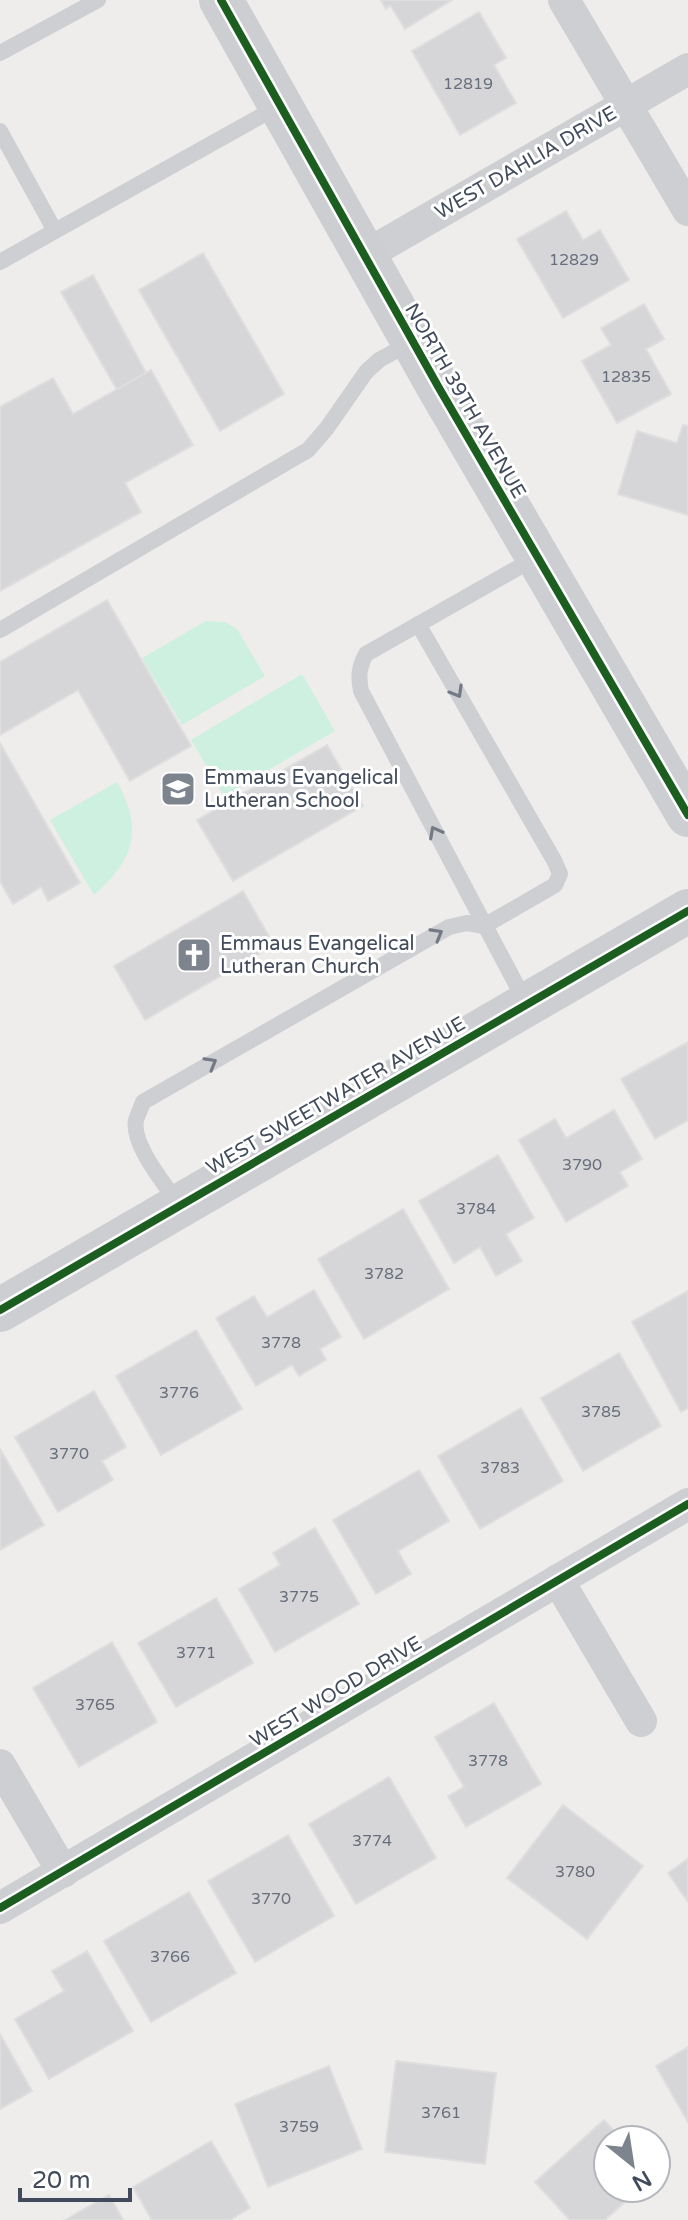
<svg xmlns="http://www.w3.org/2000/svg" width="688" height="2220" viewBox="0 0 688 2220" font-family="'Varela Round',sans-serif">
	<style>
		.green { fill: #cef0e0 }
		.building { fill: #d6d6d8; stroke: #dfdedf; stroke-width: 2 }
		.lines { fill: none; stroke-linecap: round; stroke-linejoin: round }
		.lane { stroke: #cdcfd2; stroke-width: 16 }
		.street { stroke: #cdcfd2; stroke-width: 32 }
		.secondary { stroke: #ccced2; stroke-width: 44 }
		.cycleway-casing { stroke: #fff; stroke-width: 13 }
		.cycleway { stroke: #1b5e20; stroke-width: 8 }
		.oneway { stroke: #737985 }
		.labels { text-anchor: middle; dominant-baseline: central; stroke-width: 6; stroke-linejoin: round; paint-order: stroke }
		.number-label { font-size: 16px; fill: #686f7c }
		.street-label { font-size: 20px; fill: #424b5b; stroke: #fff }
		.poi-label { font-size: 20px; fill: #424b5b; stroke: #fff; text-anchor: start }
	</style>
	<rect width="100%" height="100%" fill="#eeedec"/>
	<g class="green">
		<polygon points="206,621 225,622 237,629 265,676 182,725 142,658"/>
		<polygon points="302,674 335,731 224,796 191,740"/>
		<path d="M117 782C144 829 134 860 94 895L50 820Z"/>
	</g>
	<g class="building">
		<polygon points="381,0 452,0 405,29 390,5 386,9"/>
		<polygon points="479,12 506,58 494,65 516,103 460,135 412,51"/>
		<polygon points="566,211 583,240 600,230 629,280 563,318 517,239"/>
		<polygon points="203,253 284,394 220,431 139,290"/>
		<polygon points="93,275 146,373 117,390 61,292"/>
		<polygon points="644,304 664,339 646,349 671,394 617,423 582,361 611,345 601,328"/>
		<polygon points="151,370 193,445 125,483 141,512 0,591 0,407 53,378 73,414"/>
		<polygon points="683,425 688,426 688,515 618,494 637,431 677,443"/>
		<polygon points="107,600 191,746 130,781 78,690 0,735 0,662"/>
		<polygon points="0,743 80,883 48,901 41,887 13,904 0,881"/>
		<polygon points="327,745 363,806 233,881 197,820"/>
		<polygon points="243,891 274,945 145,1020 114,966"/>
		<polygon points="688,1042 688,1120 655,1139 621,1079"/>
		<polygon points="614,1110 642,1159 620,1172 628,1186 566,1222 519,1140 555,1119 566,1138"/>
		<polygon points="498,1155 534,1218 506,1234 522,1261 496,1276 480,1247 454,1263 419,1201"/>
		<polygon points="403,1209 449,1289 364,1339 318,1259"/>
		<polygon points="314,1290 341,1337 320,1349 326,1360 299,1376 292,1365 256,1386 216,1318 254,1296 267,1317"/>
		<polygon points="688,1291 688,1408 681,1412 632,1322"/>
		<polygon points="196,1330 242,1409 161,1455 116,1376"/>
		<polygon points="619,1353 661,1426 583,1471 541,1398"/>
		<polygon points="94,1391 126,1447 102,1461 113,1480 58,1512 15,1437"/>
		<polygon points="521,1408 563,1481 480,1529 438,1456"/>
		<polygon points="0,1449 44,1525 0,1550"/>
		<polygon points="419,1470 449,1521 398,1551 411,1574 376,1594 333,1520"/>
		<polygon points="315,1528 359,1604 275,1652 239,1589 280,1565 273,1553"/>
		<polygon points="216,1598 253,1663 176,1707 138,1643"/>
		<polygon points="112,1642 157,1722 79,1767 33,1688"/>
		<polygon points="494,1703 541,1784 466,1827 448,1796 464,1787 435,1737"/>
		<polygon points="389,1777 436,1858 356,1904 309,1824"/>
		<polygon points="563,1805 643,1866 587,1939 507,1878"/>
		<polygon points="288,1835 334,1916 255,1962 208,1881"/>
		<polygon points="688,1859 688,1902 668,1873"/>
		<polygon points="189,1892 236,1973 151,2022 104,1941"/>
		<polygon points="87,1951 133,2031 49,2079 15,2019 64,1991 52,1971"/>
		<polygon points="0,2034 32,2091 0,2109"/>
		<polygon points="688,2047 688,2122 656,2066"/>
		<polygon points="396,2061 496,2073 485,2164 385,2152"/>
		<polygon points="329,2066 362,2149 268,2187 235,2104"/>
		<polygon points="604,2120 622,2140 608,2140 608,2188 640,2188 605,2220 570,2220 535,2182"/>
		<polygon points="211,2141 250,2208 230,2220 152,2220 133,2187"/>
		<polygon points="109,2195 123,2220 65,2220"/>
	</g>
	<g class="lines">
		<g class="lane">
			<polyline points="0,53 98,0"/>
			<polyline points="0,131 55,231 0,262"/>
			<polyline points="55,231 279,106"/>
			<polyline points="0,630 308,450 327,428 366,372 379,360 412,342"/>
			<path d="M526 1003 361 691C358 676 359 667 366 654L537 557"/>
			<path d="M179 1205C166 1185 131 1145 136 1120 138 1114 141 1108 143 1102L449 927 467 923 484 926 555 885 560 874 555 862 418 624"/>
		</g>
		<g class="street">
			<polyline points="564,0 688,210"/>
			<polyline points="364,256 688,69"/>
			<polyline points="558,1580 641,1721"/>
			<polyline points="0,1765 63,1872"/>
			<polyline points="0,1908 688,1504"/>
		</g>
		<g class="secondary">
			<polyline points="221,0 439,388 688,815"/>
			<polyline points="0,1310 688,911"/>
		</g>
		<defs>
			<g id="cycleway">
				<polyline points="221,0 439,388 688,815"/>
				<polyline points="0,1310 688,911"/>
				<polyline points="0,1908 688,1504"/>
			</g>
		</defs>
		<use href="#cycleway" class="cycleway-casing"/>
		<use href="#cycleway" class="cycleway"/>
	</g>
	<defs><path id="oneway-chevron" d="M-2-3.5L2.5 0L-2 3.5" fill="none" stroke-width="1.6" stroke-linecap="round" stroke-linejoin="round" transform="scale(2)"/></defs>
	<g class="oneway">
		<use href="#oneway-chevron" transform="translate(457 692) rotate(60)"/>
		<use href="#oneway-chevron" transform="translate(435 832) rotate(-118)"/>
		<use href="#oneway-chevron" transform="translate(437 934) rotate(-30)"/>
		<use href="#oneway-chevron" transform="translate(211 1063) rotate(-30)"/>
	</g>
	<defs>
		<symbol id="school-square" viewBox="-11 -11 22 22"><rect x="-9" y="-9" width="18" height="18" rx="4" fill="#7e848e" stroke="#fff"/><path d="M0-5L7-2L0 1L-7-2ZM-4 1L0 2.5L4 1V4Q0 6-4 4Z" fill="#fff"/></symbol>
		<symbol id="church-square" viewBox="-11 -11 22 22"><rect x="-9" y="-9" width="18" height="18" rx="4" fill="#7e848e" stroke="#fff"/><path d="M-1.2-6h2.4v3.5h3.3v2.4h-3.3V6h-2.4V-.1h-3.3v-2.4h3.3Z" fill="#fff"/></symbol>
	</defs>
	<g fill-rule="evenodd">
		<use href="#school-square" x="158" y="769" width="40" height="40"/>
		<use href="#church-square" x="174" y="935" width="40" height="40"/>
	</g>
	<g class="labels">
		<g class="number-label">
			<text x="468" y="84">12819</text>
			<text x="574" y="260">12829</text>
			<text x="626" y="377">12835</text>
			<text x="582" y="1165">3790</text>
			<text x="476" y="1209">3784</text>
			<text x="384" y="1274">3782</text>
			<text x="281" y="1343">3778</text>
			<text x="179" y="1393">3776</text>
			<text x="601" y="1412">3785</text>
			<text x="69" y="1454">3770</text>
			<text x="500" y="1468">3783</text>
			<text x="299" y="1597">3775</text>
			<text x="196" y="1653">3771</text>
			<text x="95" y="1705">3765</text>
			<text x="488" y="1761">3778</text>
			<text x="372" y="1841">3774</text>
			<text x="575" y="1872">3780</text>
			<text x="271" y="1899">3770</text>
			<text x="170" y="1957">3766</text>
			<text x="441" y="2113">3761</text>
			<text x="299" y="2127">3759</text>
		</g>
		<g class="street-label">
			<text transform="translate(526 163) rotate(-30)">WEST DAHLIA DRIVE</text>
			<text transform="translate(465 401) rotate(60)">NORTH 39TH AVENUE</text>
			<text transform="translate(336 1096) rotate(-30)">WEST SWEETWATER AVENUE</text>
			<text transform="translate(336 1692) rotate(-31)">WEST WOOD DRIVE</text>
		</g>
		<g class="poi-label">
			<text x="204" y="778">Emmaus Evangelical<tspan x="204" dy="23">Lutheran School</tspan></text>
			<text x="220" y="944">Emmaus Evangelical<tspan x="220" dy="23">Lutheran Church</tspan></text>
		</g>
	</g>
	<g transform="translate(632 2164) rotate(150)"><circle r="38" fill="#ffffff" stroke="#b3b7bd" stroke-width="2"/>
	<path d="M0-6L14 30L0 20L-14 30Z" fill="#7e848e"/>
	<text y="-12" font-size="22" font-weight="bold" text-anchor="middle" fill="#424b5b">N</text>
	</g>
	<path d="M20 2188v12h110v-12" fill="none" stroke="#424b5b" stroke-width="4"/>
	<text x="32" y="2188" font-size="24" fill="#424b5b" stroke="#ffffff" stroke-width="6" paint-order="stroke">20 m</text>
</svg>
